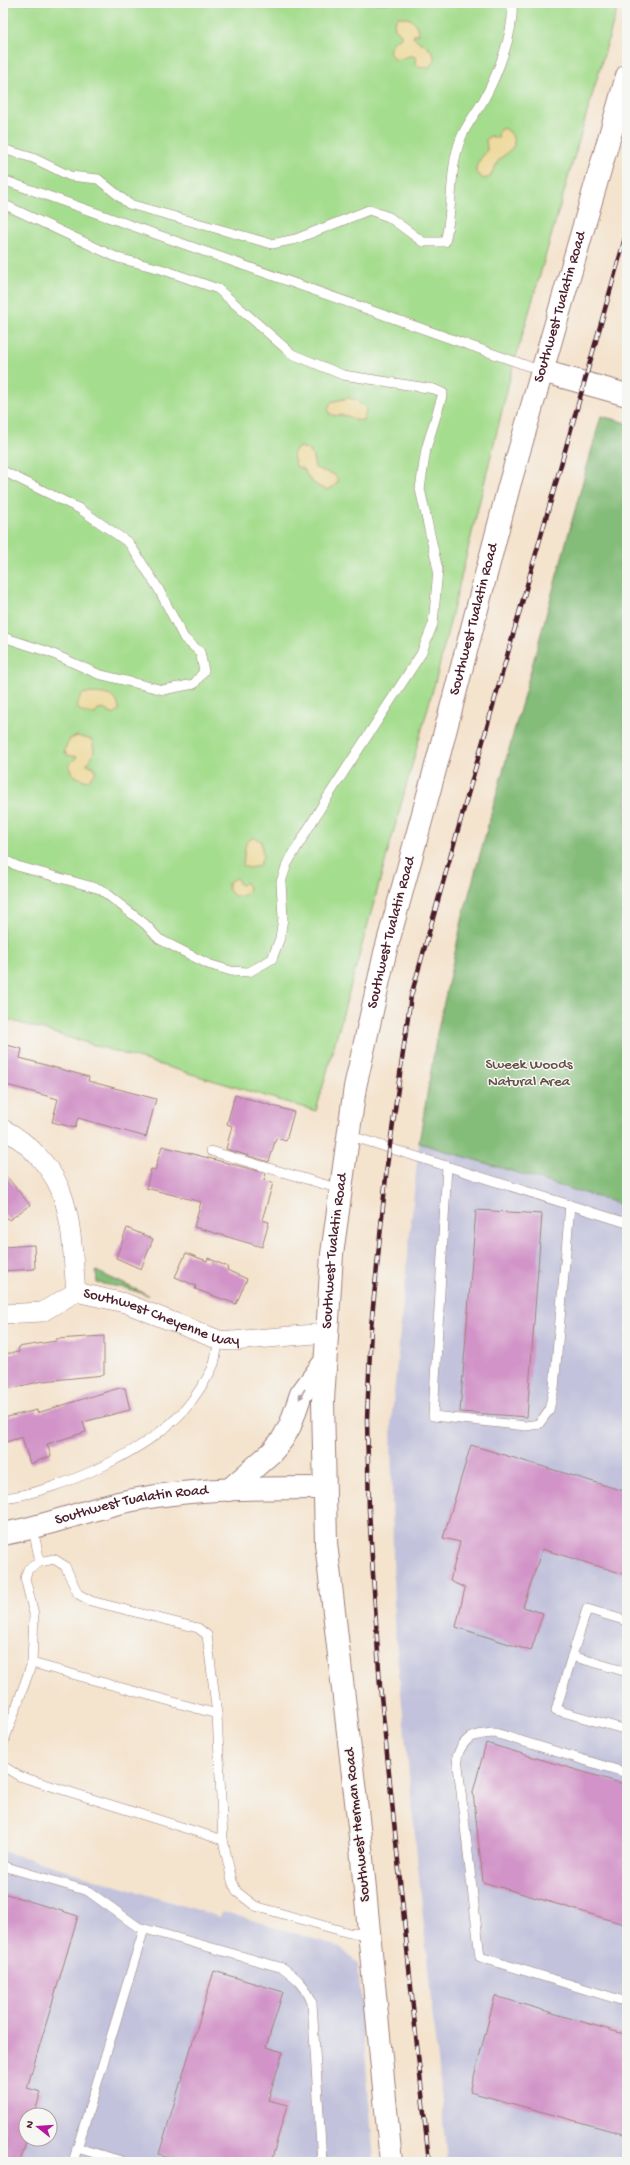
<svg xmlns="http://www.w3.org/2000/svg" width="630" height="2165" viewBox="0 0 630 2165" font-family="'Gochi Hand',sans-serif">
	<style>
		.industrial { fill: #c2c2dc; fill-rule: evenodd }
		.green { fill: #a5dd8e; stroke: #787e5c }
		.forest { fill: #84bc79; stroke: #676e52 }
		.sand { fill: #eeda9e; stroke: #9c7c64 }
		.building { fill: #d294c8 }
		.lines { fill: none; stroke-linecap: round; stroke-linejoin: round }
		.service-casing { stroke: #9f817c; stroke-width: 10 }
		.minor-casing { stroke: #9f817c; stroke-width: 20 }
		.tertiary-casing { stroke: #9f817c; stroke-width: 24 }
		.secondary-casing { stroke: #9f817c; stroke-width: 24 }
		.service { stroke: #fff; stroke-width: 9 }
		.minor { stroke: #fff; stroke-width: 19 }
		.tertiary { stroke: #fff; stroke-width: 22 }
		.secondary { stroke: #fff; stroke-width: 22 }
		.rail-casing { stroke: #4a1f2b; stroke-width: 4.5 }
		.rail { stroke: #f6f6f2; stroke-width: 3; stroke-dasharray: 9; stroke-linecap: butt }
		.oneway { fill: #ae9aa0 }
		.labels { text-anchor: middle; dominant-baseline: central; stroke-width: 3; stroke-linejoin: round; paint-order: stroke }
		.street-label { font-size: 15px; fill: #4a1f2b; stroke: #f6f6f2 }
		.park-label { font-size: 15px; fill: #614e44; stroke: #f6f6f2 }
	</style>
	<rect width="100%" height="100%" fill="#f6f6f2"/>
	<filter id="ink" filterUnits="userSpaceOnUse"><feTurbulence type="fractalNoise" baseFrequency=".025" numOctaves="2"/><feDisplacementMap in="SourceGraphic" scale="8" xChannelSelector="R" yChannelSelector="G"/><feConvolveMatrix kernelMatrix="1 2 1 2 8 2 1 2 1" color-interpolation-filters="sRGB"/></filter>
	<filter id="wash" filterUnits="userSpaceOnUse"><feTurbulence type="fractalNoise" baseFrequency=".012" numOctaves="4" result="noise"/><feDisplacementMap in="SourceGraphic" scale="16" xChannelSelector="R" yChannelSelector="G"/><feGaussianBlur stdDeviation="0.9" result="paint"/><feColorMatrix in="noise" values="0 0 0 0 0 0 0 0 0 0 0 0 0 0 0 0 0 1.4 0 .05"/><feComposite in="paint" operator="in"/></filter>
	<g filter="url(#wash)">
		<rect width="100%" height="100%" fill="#f4e3cd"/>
		<g class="industrial">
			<polygon points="419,1143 627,1206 627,2162 447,2162 394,1622 391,1423"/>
			<path d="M3 1851 220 1917 222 1911 340 1947 358 1964 374 2162H3ZM26 2115H50V2139H26Z"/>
		</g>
		<polygon class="green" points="3,3 619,3 511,374 437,675 316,1111 3,1018"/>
		<g class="forest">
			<polygon points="601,416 627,423 627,1206 419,1143 437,1034 463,916"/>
			<polygon points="96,1271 148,1295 125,1288 97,1283"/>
		</g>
		<g class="sand">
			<path d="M398 17C409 16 418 22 418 34L414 35 413 37 432 51 435 59 429 68 417 66 415 63 416 58C409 52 404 61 393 59L389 51 394 41 401 38V34L395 28 394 22Z"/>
			<path d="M504 128C512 132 514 138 514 146L498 161 490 177 484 179 476 173C475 161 483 158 487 150L486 139 490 136 498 138 499 130Z"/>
			<path d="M348 398 356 400 366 410 363 420C355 422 354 418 347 416 341 414 336 417 330 414L328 409 331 402Z"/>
			<path d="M300 447 309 450 313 457 315 468 335 475 338 481 335 486 327 490C317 486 307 481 305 470L296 466 293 456 295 450Z"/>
			<path d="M84 693C99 694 118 691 119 710L114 715 103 709 98 710 95 714C79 714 71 707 84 693Z"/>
			<path d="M77 736 92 740C96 756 93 753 87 764L94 767 96 772 88 781C79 779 69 775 69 764L77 757 67 755 64 750 70 739Z"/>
			<path d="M252 838H255L261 841 263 857 259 866 249 868 243 866C243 864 245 846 246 843Z"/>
			<polygon points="235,878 239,881 239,884 242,885 245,882 249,887 248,892 242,896 234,896 228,889 228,883"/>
		</g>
		<g id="blocks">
			<g class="building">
				<polygon points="3,1044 22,1049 20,1058 89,1077 88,1081 156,1099 146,1137 78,1118 75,1128 52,1122 58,1099 3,1084"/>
				<polygon points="235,1095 294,1112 286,1141 276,1138 269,1162 226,1149 232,1126 227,1124"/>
				<polygon points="162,1146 266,1173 264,1180 273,1183 262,1220 269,1222 262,1247 194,1227 201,1202 146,1188 151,1169 155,1170"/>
				<polygon points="3,1172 30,1205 9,1220 3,1213"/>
				<polygon points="476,1210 542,1214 527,1417 460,1412"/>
				<polygon points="127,1228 153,1239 141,1269 116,1258"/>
				<polygon points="34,1245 35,1269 3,1271 3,1247"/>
				<polygon points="186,1253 207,1261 208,1258 228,1267 227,1270 247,1279 236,1304 195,1289 196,1286 175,1277"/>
				<polygon points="104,1336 104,1375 43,1381 3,1390 3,1354 19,1352 18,1347 56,1341 56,1339"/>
				<polygon points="119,1388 125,1388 130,1410 83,1422 86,1432 47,1444 51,1456 30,1464 22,1437 3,1443 3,1418 37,1410 37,1413"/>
				<polygon points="471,1445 627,1492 627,1575 542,1549 523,1607 543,1613 531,1651 456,1627 465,1588 450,1581 460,1542 443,1538"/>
				<polygon points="486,1743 627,1785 627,1925 483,1882 473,1792"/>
				<polygon points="3,1893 78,1916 27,2088 41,2092 34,2115 26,2115 27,2139 20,2162 3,2162"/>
				<polygon points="214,1971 283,1992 266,2047 283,2052 268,2100 287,2105 271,2162 186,2162 159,2154"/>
				<polygon points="495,1996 627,2035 627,2135 470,2092"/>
			</g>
		</g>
	</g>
	<g filter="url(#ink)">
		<use href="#blocks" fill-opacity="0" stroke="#9f817c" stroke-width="1"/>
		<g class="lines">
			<defs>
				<g id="service">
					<path d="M3 149 33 158 70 176 98 179 129 204 272 244 296 239 369 210 389 217 423 242H445C454 207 448 171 461 138 466 125 476 113 483 101 497 76 515 31 512 3"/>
					<polyline points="3,180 542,371"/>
					<polyline points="3,204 118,258 161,269 218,289 292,354 343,375 434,389 443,393 426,449 420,489 438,570 433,624 421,654 323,804 287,864 281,882 283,918 280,938 272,959 249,972 231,971 208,964 159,939 145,924 100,889 17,866 3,859"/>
					<polyline points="3,471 80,509 129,543 158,588 184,638 200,652 204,671 194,684 163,690 98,674 49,652 3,637"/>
					<polyline points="348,1135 627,1223"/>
					<polyline points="211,1151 340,1189"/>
					<polyline points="447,1166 433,1416 526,1426 539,1424 549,1410 554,1388 570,1205"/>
					<path d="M3 1498C57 1493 158 1447 190 1403 198 1392 209 1377 214 1364 216 1356 217 1348 219 1340"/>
					<polyline points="40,1562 54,1559 65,1566 78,1594 91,1601 198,1628 207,1635 217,1714 223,1840 232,1881 237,1892 255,1906 349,1933 369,1934"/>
					<polyline points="572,1656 587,1609 627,1621"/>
					<polyline points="32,1663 217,1714"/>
					<polyline points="627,1672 572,1656 556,1710 627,1730"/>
					<polyline points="3,1744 32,1663 34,1614 25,1578 28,1569 40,1562 33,1529"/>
					<polyline points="3,1766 19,1776 223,1840"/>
					<path d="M627 1773 495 1733C474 1734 464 1736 457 1757L480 1957 627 2002"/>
					<path d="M3 1866 88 1891 138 1927 283 1968C297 1978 306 1986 312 2003L322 2162"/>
					<polyline points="77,2148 125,2162"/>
					<polyline points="73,2162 144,1929"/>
				</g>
				<g id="minor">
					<path d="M3 1129C30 1143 56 1171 64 1200 73 1229 73 1262 76 1292"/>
					<path id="s1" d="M3 1314 42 1312 76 1292 125 1303 219 1340 233 1341 326 1333"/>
				</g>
				<polyline id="tertiary" points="542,371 627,395"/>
				<g id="secondary">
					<polyline points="229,1490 272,1452 282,1440 290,1426 301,1394 324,1363"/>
					<path id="s2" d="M3 1534C44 1527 83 1511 123 1502 188 1488 258 1488 324 1488"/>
					<path id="s3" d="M391 2162 359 1827 326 1543 323 1401 332 1254 355 1087 385 953 440 751 509 486 627 76"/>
				</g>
			</defs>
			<use href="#service" class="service-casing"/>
			<use href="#minor" class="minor-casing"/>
			<use href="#tertiary" class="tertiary-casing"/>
			<use href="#secondary" class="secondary-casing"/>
			<use href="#service" class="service"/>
			<use href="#minor" class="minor"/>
			<use href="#tertiary" class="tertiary"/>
			<use href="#secondary" class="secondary"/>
			<defs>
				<polyline id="rail" points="429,2162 380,1686 369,1510 367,1419 371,1327 387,1166 411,996 627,231"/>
			</defs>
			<use href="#rail" class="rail-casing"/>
			<use href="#rail" class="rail"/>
		</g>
		<defs><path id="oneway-solid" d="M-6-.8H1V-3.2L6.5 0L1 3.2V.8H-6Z"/></defs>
		<use class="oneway" href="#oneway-solid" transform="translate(302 1394) rotate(120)"/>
	</g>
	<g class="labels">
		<g class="street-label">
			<text stroke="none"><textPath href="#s3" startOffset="1887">Southwest Tualatin Road</textPath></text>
			<text stroke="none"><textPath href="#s3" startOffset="1563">Southwest Tualatin Road</textPath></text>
			<text stroke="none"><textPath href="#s3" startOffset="1239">Southwest Tualatin Road</textPath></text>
			<text stroke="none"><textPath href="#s3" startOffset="915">Southwest Tualatin Road</textPath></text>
			<text stroke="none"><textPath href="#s1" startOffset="168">Southwest Cheyenne Way</textPath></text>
			<text stroke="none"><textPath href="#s2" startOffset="132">Southwest Tualatin Road</textPath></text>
			<text transform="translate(358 1825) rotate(-96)">Southwest Herman Road</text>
		</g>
		<g class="park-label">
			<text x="529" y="1065">Sweek Woods<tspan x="529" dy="17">Natural Area</tspan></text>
		</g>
	</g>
	<rect width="630" height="2165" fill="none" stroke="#f6f6f2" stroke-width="16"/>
	<g transform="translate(38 2127) rotate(287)"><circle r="19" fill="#f6f6f2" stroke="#b1a0a2"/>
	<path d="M0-3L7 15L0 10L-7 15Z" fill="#b5179e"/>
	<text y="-6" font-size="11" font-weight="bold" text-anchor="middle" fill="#4a1f2b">N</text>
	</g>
</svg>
